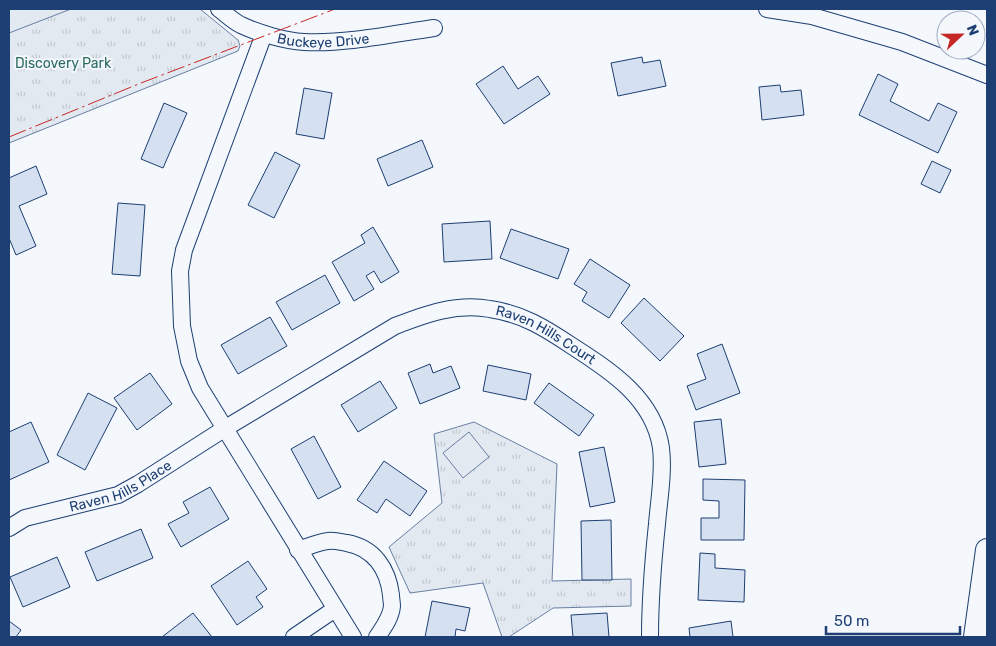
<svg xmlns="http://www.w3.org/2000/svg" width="996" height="646" viewBox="0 0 996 646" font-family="Rubik,sans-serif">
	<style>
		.park { fill: url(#park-tufts); stroke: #687fa3 }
		.garden { fill: #e3e9f0; stroke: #687fa3 }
		.building { fill: #d5e0f0; stroke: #1d3f73 }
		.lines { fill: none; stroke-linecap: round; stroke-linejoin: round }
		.minor-casing { stroke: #1d3f73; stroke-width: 18 }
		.secondary-casing { stroke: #1d3f73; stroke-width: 24 }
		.minor { stroke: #f4f7fb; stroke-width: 16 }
		.secondary { stroke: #f4f7fb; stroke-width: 22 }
		.power { stroke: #c62828; stroke-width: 1; stroke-dasharray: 18 4 2.5 4; stroke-linecap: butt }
		.labels { text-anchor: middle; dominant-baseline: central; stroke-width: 4; stroke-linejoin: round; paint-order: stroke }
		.street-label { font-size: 14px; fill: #1d3f73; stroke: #f4f7fb }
		.park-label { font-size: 14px; fill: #2c6c60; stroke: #f4f7fb }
	</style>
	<defs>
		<pattern id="park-tufts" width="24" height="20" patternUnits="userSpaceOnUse" patternTransform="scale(1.25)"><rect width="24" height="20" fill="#e3e9f0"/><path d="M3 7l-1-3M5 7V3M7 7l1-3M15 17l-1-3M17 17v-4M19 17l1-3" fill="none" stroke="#c2c9d1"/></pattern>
	</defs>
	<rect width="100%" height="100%" fill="#f4f7fb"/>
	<g class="park">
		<polygon points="9,9 200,9 238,40 240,46 238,51 9,143"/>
		<polygon points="474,422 557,464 552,581 631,579 631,606 553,608 509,637 502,637 483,583 410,593 389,547 442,503 434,434"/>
	</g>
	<g class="garden">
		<polygon points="9,9 71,9 9,33"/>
		<polygon points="469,432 489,457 463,478 443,453"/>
	</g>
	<g class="building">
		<polygon points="642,57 643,63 660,60 666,86 618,96 611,63"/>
		<polygon points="503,66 518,89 538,76 550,94 504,124 476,84"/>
		<polygon points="878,74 898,84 890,101 929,121 938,103 957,112 938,153 859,115"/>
		<polygon points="780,85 781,92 801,90 804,115 762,120 759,87"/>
		<polygon points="304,88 332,93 324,139 296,134"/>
		<polygon points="164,103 187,113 163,168 141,159"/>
		<polygon points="422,140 433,167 388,186 377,159"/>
		<polygon points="275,152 300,165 274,218 248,205"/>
		<polygon points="932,161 951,170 940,193 921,184"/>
		<polygon points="36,166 47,194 19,206 36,246 16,255 9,238 9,178"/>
		<polygon points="118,203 145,205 140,276 112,274"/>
		<polygon points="490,221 492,259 444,262 442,224"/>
		<polygon points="373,227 399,272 381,283 374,271 366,276 374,289 354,301 332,262 365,243 361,235"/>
		<polygon points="511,229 569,249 558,279 500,258"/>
		<polygon points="590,259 630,285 609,318 582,301 587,292 574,284"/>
		<polygon points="325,275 340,303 292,330 276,302"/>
		<polygon points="644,298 684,336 660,361 621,323"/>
		<polygon points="270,317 287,346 238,374 221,345"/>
		<polygon points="722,344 740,393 696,410 687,386 706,379 697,354"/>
		<polygon points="430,364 433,373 451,366 460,388 420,404 408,373"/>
		<polygon points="488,365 531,374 526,400 483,391"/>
		<polygon points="150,373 172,404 137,430 114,398"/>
		<polygon points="380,381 397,408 358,432 341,405"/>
		<polygon points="549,383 594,415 579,436 534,403"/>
		<polygon points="88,393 117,408 85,470 57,455"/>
		<polygon points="721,419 726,464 699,467 694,422"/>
		<polygon points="31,422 49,462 9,480 9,432"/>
		<polygon points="314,436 341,487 318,499 291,449"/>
		<polygon points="604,447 615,502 590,507 579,452"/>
		<polygon points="384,461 427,491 410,516 386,499 377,513 357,500"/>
		<polygon points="703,479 745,480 744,540 701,540 701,518 719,518 719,501 703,500"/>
		<polygon points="210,487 229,519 181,547 168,524 189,513 183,502"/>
		<polygon points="611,520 612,580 582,580 581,521"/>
		<polygon points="141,529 153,558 97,581 85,552"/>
		<polygon points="700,553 715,554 715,568 745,570 744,602 698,600"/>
		<polygon points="57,557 70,587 23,607 10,577"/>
		<polygon points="248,561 267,589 256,597 263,607 237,625 211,586"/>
		<polygon points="432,601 470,608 465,631 456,629 455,637 425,637"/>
		<polygon points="193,613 212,637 162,637"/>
		<polygon points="607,613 609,637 573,637 571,615"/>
		<polygon points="9,621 21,630 16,637 9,637"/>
		<polygon points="731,621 733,637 690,637 689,628"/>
	</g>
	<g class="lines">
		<defs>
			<g id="minor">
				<path id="s1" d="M219 9C226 14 233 21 241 25 258 33 285 41 304 42 346 44 393 34 434 28"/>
				<polyline points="767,9 812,16 902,42 987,75"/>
				<polyline points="264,34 184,250 180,271 182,326 189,361 200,388 353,637"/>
				<path id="s2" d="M9 528 25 518 118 495 138 484 224 429 395 326C426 314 456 303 490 309 523 314 545 328 572 346 611 371 654 399 661 448 664 473 659 499 657 524 653 562 650 599 650 637"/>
				<path d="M298 550C308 547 318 542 328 541 334 540 341 542 347 543 374 548 388 569 391 595 391 598 392 603 392 606 391 618 383 628 377 637"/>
				<polyline points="294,637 335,609"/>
			</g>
			<polyline id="secondary" points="975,637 987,550"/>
		</defs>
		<use href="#minor" class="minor-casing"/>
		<use href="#secondary" class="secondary-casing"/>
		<use href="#minor" class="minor"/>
		<use href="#secondary" class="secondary"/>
		<polyline class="power" points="9,137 141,83 335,9"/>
	</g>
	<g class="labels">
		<g class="street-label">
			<text stroke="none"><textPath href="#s1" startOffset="112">Buckeye Drive</textPath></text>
			<text stroke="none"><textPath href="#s2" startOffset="599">Raven Hills Court</textPath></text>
			<text stroke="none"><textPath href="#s2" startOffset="120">Raven Hills Place</textPath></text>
		</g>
		<g class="park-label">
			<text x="63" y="63">Discovery Park</text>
		</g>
	</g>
	<rect width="996" height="646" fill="none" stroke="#1d3f73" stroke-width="20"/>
	<g transform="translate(961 35) rotate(68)"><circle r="24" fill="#f4f7fb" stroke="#9eadc5"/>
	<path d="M0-4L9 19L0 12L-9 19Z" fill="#c62828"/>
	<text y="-8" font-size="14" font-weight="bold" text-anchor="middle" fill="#1d3f73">N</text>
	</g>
	<path d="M826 626v8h134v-8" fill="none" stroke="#1d3f73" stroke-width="2.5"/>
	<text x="834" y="626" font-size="15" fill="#1d3f73" stroke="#f4f7fb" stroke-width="4" paint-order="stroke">50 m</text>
</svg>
